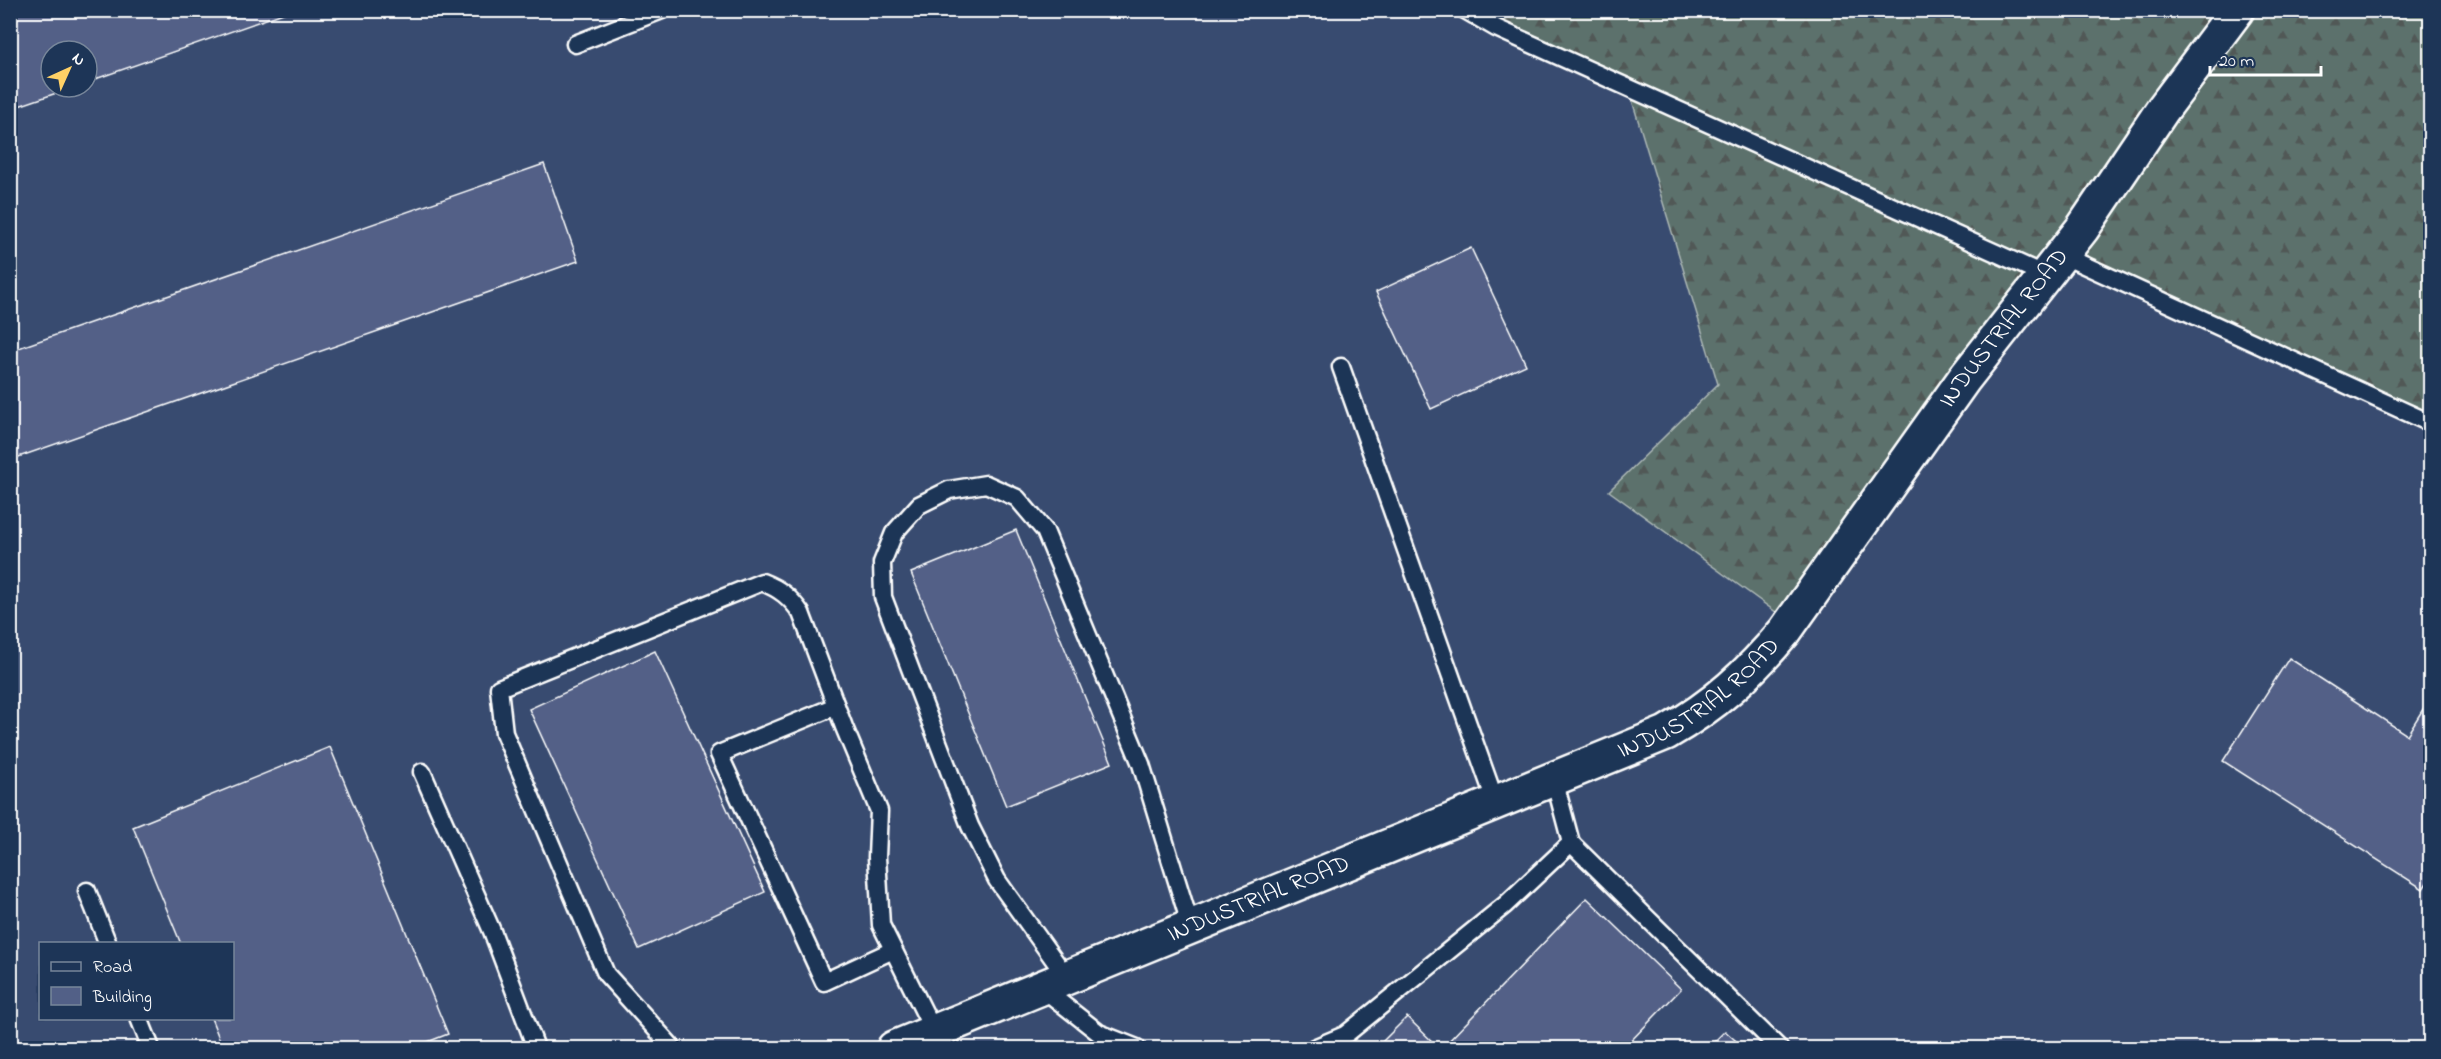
<svg xmlns="http://www.w3.org/2000/svg" width="2441" height="1059" viewBox="0 0 2441 1059" font-family="'Indie Flower',sans-serif">
	<style>
		.built { fill: #394c6f; fill-rule: evenodd }
		.forest { fill: url(#forest-firs); stroke: #adb8b6; stroke-width: 1.5 }
		.building { fill: #526087; stroke: #fff; stroke-width: 1.5 }
		.lines { fill: none; stroke-linecap: round; stroke-linejoin: round }
		.service-casing { stroke: #fff; stroke-width: 21 }
		.tertiary-casing { stroke: #fff; stroke-width: 38 }
		.service { stroke: #1d3557; stroke-width: 16 }
		.tertiary { stroke: #1d3557; stroke-width: 33 }
		.labels { text-anchor: middle; dominant-baseline: central; stroke-width: 6; stroke-linejoin: round; paint-order: stroke }
		.street-label { font-size: 24px; fill: #fff; stroke: #1d3557 }
	</style>
	<defs>
		<pattern id="forest-firs" width="22" height="20" patternUnits="userSpaceOnUse" patternTransform="scale(1.5)"><rect width="22" height="20" fill="#5b716c"/><path d="M5 1l3.5 6h-7zM16 11l3.5 6h-7z" fill="#515957"/></pattern>
	</defs>
	<rect width="100%" height="100%" fill="#283e61"/>
	<filter id="ink" filterUnits="userSpaceOnUse"><feTurbulence type="fractalNoise" baseFrequency=".0167" numOctaves="2"/><feDisplacementMap in="SourceGraphic" scale="12" xChannelSelector="R" yChannelSelector="G"/><feConvolveMatrix kernelMatrix="1 2 1 2 8 2 1 2 1" color-interpolation-filters="sRGB"/></filter>
	<g filter="url(#ink)">
		<path class="built" d="M10 11H1470L1628 87 1718 384 1610 491 2064 251 2424 420 2430 345V1048H11ZM51 51H87V87H51ZM40 944H232V1018H40Z"/>
		<polygon class="forest" points="1470,11 2430,11 2430,345 2424,421 2064,251 1791,623 1609,491 1718,384 1628,87"/>
		<g class="building">
			<polygon points="10,10 292,10 87,82 87,51 51,51 51,87 74,87 10,109"/>
			<polygon points="544,164 578,261 10,460 10,351"/>
			<polygon points="1471,248 1526,365 1431,409 1376,292"/>
			<polygon points="1016,530 1112,763 1006,806 911,573"/>
			<polygon points="655,651 765,892 639,949 529,709"/>
			<polygon points="2289,658 2407,735 2430,698 2430,878 2423,889 2223,761"/>
			<polygon points="330,747 448,1034 412,1048 223,1048 211,1018 232,1018 232,944 181,944 133,827"/>
			<polygon points="1587,898 1681,989 1624,1048 1442,1048"/>
			<polygon points="1407,1017 1439,1048 1376,1048"/>
			<polygon points="1725,1031 1744,1048 1708,1048"/>
		</g>
		<g class="lines">
			<defs>
				<g id="service">
					<polyline points="1465,10 1496,28 2045,275"/>
					<polyline points="575,44 662,10"/>
					<polyline points="2062,255 2430,423"/>
					<polyline points="1341,367 1496,803"/>
					<polyline points="836,706 719,754 824,982 893,950"/>
					<polyline points="422,772 492,931 536,1048"/>
					<polyline points="1571,843 1779,1048"/>
					<polyline points="87,891 108,944"/>
					<polyline points="1067,978 997,880 970,826 883,597 882,563 894,533 919,505 949,490 986,484 1017,498 1045,531 1141,764 1191,927"/>
					<polyline points="1042,988 1099,1033 1137,1048"/>
					<polyline points="139,1018 151,1048"/>
					<path d="M673 1048 606 974 504 733 499 688 762 582C780 589 790 597 801 613L844 727 879 811 877 857 881 925 934 1032"/>
					<polyline points="1314,1048 1345,1035 1505,905 1571,843 1554,779"/>
				</g>
				<g id="tertiary">
					<path id="s1" d="M894 1048 1666 733C1715 705 1749 674 1785 631L1964 379 2082 229 2163 109 2237 10"/>
				</g>
			</defs>
			<use href="#service" class="service-casing"/>
			<use href="#tertiary" class="tertiary-casing"/>
			<use href="#service" class="service"/>
			<use href="#tertiary" class="tertiary"/>
		</g>
	</g>
	<g class="labels">
		<g class="street-label">
			<text stroke="none"><textPath href="#s1" startOffset="1365">INDUSTRIAL ROAD</textPath></text>
			<text stroke="none"><textPath href="#s1" startOffset="880">INDUSTRIAL ROAD</textPath></text>
			<text stroke="none"><textPath href="#s1" startOffset="394">INDUSTRIAL ROAD</textPath></text>
		</g>
	</g>
	<rect width="2441" height="1059" fill="none" stroke="#1d3557" stroke-width="36"/>
	<rect x="18" y="18" width="2405" height="1023" fill="none" stroke="#fff" stroke-width="2" filter="url(#ink)"/>
	<rect x="39" y="942" width="195" height="78" fill="#1d3557" stroke="#77869a" stroke-width="1.5"/>
	<rect x="51" y="962" width="30" height="9" fill="#1d3557" stroke="#77869a" stroke-width="1.5"/>
	<text x="93" y="972" font-size="18" fill="#ffffff">Road</text>
	<rect x="51" y="987" width="30" height="18" fill="#526087" stroke="#77869a" stroke-width="1.5"/>
	<text x="93" y="1002" font-size="18" fill="#ffffff">Building</text>
	<g transform="translate(69 69) rotate(45)"><circle r="28" fill="#1d3557" stroke="#77869a" stroke-width="1.5"/>
	<path d="M0-4.5L10 22L0 15L-10 22Z" fill="#ffd166"/>
	<text y="-9" font-size="16" font-weight="bold" text-anchor="middle" fill="#ffffff">N</text>
	</g>
	<path d="M2210 66v9h111v-9" fill="none" stroke="#ffffff" stroke-width="3"/>
	<text x="2219" y="66" font-size="18" fill="#ffffff" stroke="#1d3557" stroke-width="4.5" paint-order="stroke">20 m</text>
</svg>
